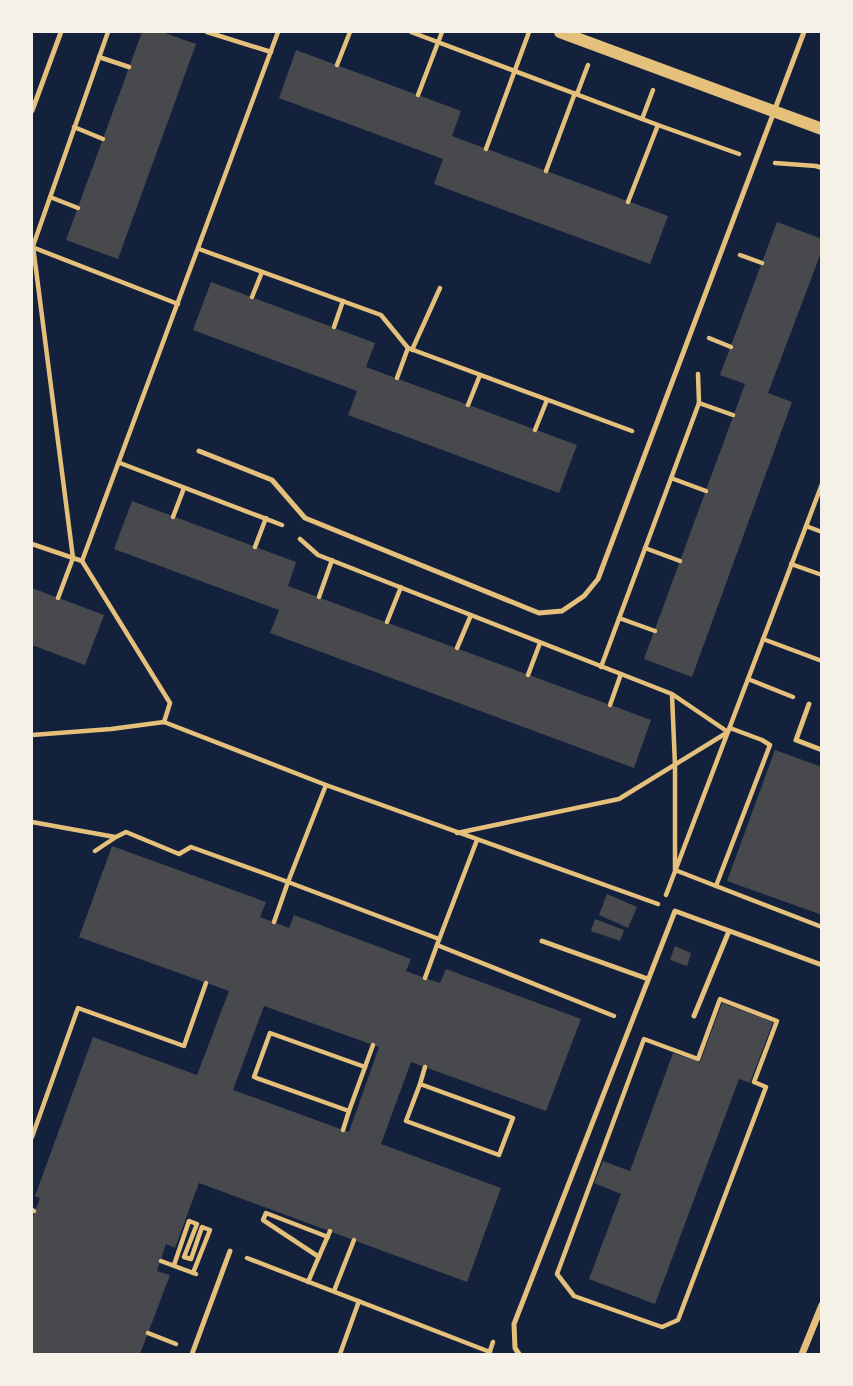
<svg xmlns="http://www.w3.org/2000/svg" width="853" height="1386" viewBox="0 0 853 1386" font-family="'Space Grotesk',sans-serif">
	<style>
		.building { fill: #48494c; fill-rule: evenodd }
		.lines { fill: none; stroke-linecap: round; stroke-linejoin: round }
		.path { stroke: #e5c07b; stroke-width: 4.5 }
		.service { stroke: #e5c07b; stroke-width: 5 }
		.minor { stroke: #e5c07b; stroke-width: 7 }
		.tertiary { stroke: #e5c07b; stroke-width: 12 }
	</style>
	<rect width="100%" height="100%" fill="#14213d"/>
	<g class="building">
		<polygon points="142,32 162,32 196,44 118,259 66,240"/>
		<polygon points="296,50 461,111 452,136 668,216 650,264 434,184 443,159 279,98"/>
		<polygon points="777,222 822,239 822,250 768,393 792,402 692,677 644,659 745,384 720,375"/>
		<polygon points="211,282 375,343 366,367 577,445 559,493 348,415 357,391 193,330"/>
		<polygon points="132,501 296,562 288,586 651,720 634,768 270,633 279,610 114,549"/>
		<polygon points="32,588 104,615 85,665 32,645"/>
		<polygon points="775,750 822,767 822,915 727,881"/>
		<path d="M112 846 266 902 260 917 289 928 294 915 411 959 406 971 425 978 440 983 446 969 581 1019 546 1111 411 1062 381 1144 501 1188 467 1282 199 1183 175 1248 166 1244 157 1271 170 1275 140 1354H32V1219L40 1198 35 1196 93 1037 197 1075 229 991 79 937ZM264 1006 379 1047 349 1132 233 1090Z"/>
		<polygon points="607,894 637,907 628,928 599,915"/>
		<polygon points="595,919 624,930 620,941 591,931"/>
		<polygon points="675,946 691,953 687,966 670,960"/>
		<polygon points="722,1003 773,1022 750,1083 739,1079 655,1304 589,1279 621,1194 594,1183 603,1161 630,1171 673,1053 700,1062"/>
	</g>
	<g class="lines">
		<g class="path">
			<polyline points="207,32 271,52"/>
			<polyline points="411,32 658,125 739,154"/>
			<polyline points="99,57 129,67"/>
			<polyline points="337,65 350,32"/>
			<polyline points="577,94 588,65"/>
			<polyline points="418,95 442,32"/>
			<polyline points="642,119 653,90"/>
			<polyline points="74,127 103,139"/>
			<polyline points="486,149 529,32"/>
			<polyline points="775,163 816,166 822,168"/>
			<polyline points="546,171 575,93"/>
			<polyline points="50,197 78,208"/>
			<polyline points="628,202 658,125"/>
			<polyline points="32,247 178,304"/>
			<polyline points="199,249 381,315 408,348 632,431"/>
			<polyline points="740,255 762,263"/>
			<polyline points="252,297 262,272"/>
			<polyline points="334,327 343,301"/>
			<polyline points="709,338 731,347"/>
			<polyline points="412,350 440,288"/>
			<polyline points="397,378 408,348"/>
			<polyline points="699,403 733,415"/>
			<polyline points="468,405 480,375"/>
			<polyline points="535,430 547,400"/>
			<polyline points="120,463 282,525"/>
			<polyline points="671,478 706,491"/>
			<polyline points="173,517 184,488"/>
			<polyline points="806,526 822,532"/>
			<polyline points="300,539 318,555 672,694 728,732 619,799 457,833"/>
			<polyline points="32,544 82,561 170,703 164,722"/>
			<polyline points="255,547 266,518"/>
			<polyline points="645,548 680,561"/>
			<polyline points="82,561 278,32"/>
			<polyline points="791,564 822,575"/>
			<polyline points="319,597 332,560"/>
			<polyline points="58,598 73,558 33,246 108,32"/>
			<polyline points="619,618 655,631"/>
			<polyline points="387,622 401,587"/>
			<polyline points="763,639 822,661"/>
			<polyline points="457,648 471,615"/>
			<polyline points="601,667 699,403 698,374"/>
			<polyline points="528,675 540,643"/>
			<polyline points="748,679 793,697"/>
			<polyline points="672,695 675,765 675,870 716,886 770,745 762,740 730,728"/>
			<polyline points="610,705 621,674"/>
			<polyline points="32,735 111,729 164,722 326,785 658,904"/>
			<polyline points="326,785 288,882 439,939"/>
			<polyline points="32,822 115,837"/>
			<polyline points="477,840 437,945 614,1016"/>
			<polyline points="95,851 116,837 126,832 179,854 191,847 288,882 274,922"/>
			<polyline points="716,886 822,927"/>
			<polyline points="666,895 822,484"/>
			<polyline points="425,978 437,945"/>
			<polygon points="720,999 777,1021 754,1082 766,1087 678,1320 662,1327 574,1296 557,1274 644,1039 698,1059"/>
			<polygon points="270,1033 365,1067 349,1111 254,1077"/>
			<polyline points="365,1067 373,1045"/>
			<polygon points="420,1084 513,1118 499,1155 406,1121"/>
			<polyline points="420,1084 425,1067"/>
			<polyline points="343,1130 349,1111"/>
			<polyline points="32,1137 78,1008 184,1046 206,983"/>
			<polyline points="32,1210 34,1211"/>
			<polyline points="319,1257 263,1220 266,1213 328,1237"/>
			<polyline points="247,1258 490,1352"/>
			<polyline points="161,1261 196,1274"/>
			<polyline points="174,1265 189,1221 197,1224 184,1257 191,1259 202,1227 210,1230 193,1273"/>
			<polyline points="308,1282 330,1231"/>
			<polyline points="334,1291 354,1240"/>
			<polyline points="148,1333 176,1344"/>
			<polyline points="340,1354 359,1301"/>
			<polyline points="489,1354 493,1342"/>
		</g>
		<g class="service">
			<polyline points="32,111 61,32"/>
			<polyline points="199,451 272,480 305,518 539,613 562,611 584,596 598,579 804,32"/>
			<polyline points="809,704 796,740 822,750"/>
			<polyline points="542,941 648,979"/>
			<polyline points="694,1016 729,931"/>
			<polyline points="192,1354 230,1251"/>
			<polyline points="519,1354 515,1348 514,1324 675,911 822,965"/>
		</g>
		<polyline class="minor" points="802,1354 822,1305"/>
		<polyline class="tertiary" points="560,32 822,129"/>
	</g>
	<rect width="853" height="1386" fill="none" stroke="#f6f1e7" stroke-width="66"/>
</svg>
